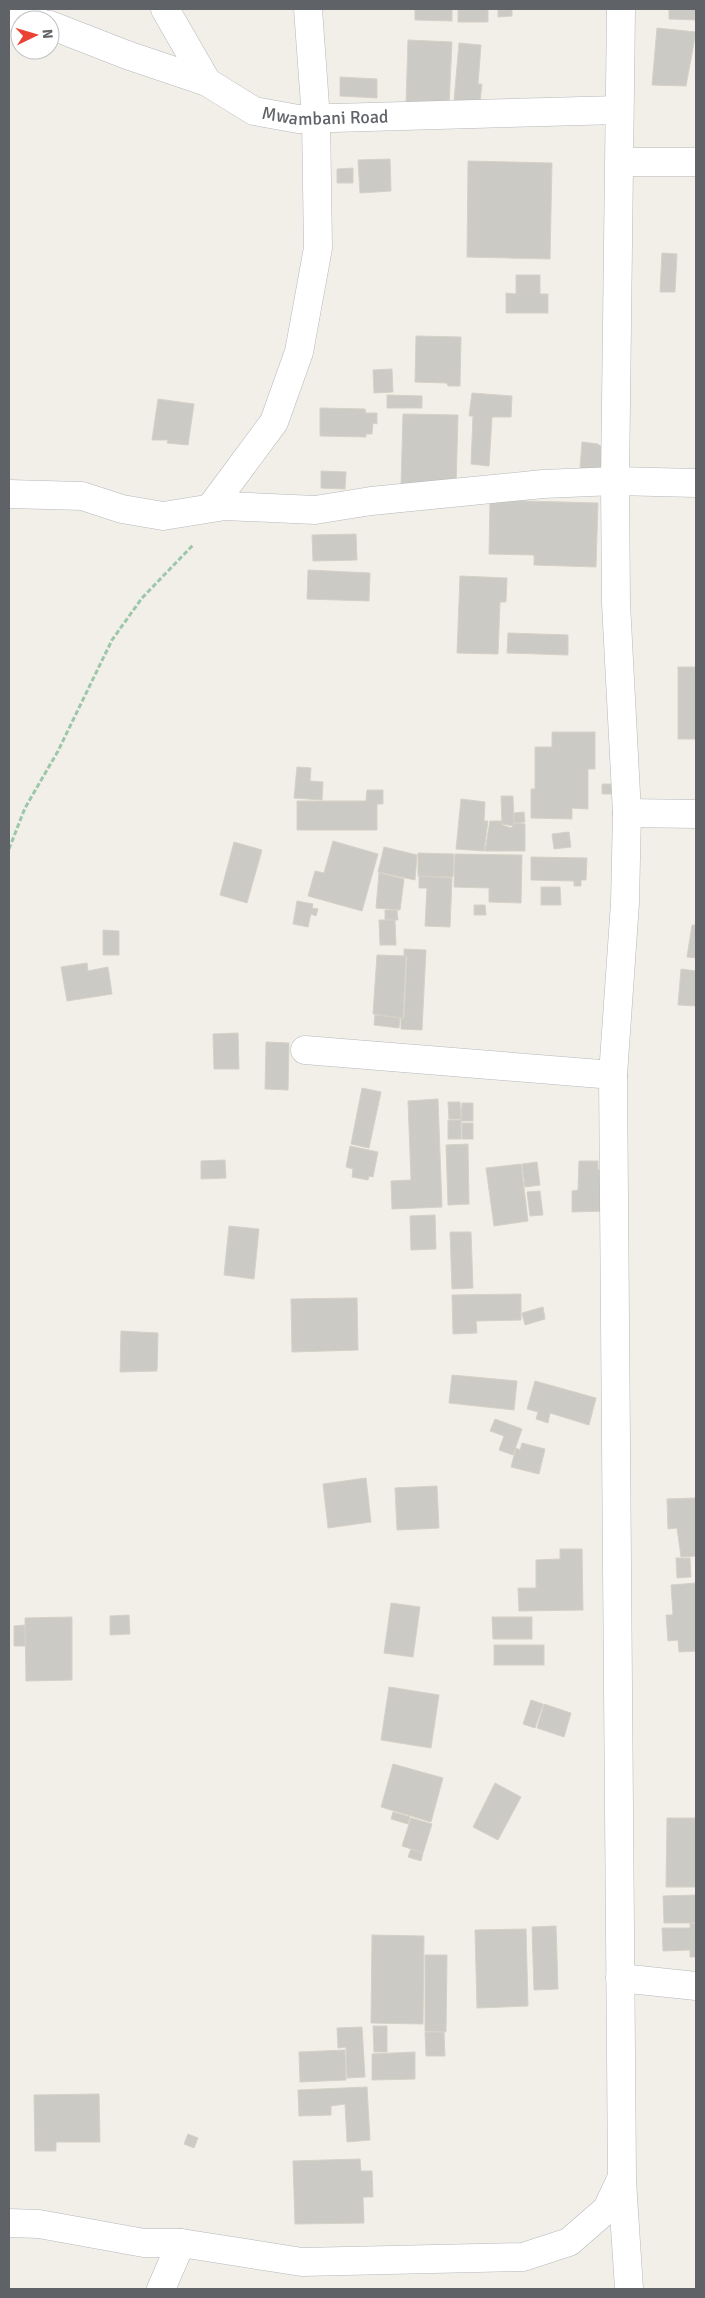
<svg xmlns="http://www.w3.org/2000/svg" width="705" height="2298" viewBox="0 0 705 2298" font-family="Signika,sans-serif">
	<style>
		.building { fill: #cccac5; stroke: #d6d1c6 }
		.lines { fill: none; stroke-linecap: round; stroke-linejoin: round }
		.street-casing { stroke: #b5b8bc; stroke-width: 29 }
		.path { stroke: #9cc7a9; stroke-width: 3; stroke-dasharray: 5 2.5; stroke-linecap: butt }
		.street { stroke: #fff; stroke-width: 28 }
		.labels { text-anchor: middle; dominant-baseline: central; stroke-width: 4; stroke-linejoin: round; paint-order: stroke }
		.street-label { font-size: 18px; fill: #5f6368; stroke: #fff }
	</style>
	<rect width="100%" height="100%" fill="#f1efe8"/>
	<g class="building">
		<polygon points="415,9 452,9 452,21 415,20"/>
		<rect x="458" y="9" width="30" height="13"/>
		<polygon points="498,9 512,9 512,16 498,17"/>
		<polygon points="669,9 696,9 696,20 669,19"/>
		<polygon points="657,28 696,32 686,86 652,85"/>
		<polygon points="408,40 452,42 449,105 406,103"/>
		<polygon points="459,43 481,45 478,84 482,84 480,101 454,101"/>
		<polygon points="340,77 377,79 377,98 340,96"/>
		<polygon points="390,159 391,191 360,193 358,160"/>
		<polygon points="468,161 552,163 550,259 467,257"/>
		<polygon points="353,168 353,183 337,183 337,169"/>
		<polygon points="662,253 677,254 675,292 660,292"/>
		<polygon points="516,275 540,275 540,294 548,294 548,313 506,313 506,293 516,294"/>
		<polygon points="416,336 461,337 460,386 448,386 447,383 415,382"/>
		<polygon points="392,369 393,392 374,393 373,370"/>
		<polygon points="472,393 512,396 511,417 492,417 489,466 471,464 473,416 469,416"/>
		<polygon points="387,395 422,396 422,408 387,408"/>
		<polygon points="158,399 194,404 188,445 167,443 168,440 152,440"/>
		<polygon points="320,408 365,409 366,413 377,413 377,424 373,423 372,434 366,434 366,437 320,436"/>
		<polygon points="403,414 458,415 456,488 401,487"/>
		<polygon points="582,442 598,444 603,448 604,468 599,467 598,471 580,468"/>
		<polygon points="321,471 346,472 345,489 321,488"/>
		<polygon points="490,500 598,503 596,567 534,565 534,555 489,554"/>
		<polygon points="356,534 357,560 313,561 312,535"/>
		<polygon points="308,570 370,573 369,601 307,599"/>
		<polygon points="460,576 507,578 506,602 500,602 498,654 457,653"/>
		<polygon points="508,633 568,635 568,655 507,653"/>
		<rect x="678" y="667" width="18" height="72"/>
		<polygon points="552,732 595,732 595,769 588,769 588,809 572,808 572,819 531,818 531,789 535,789 535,747 552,747"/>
		<polygon points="297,767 311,768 310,781 323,782 322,800 294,798"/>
		<polygon points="602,784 612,784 611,794 602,794"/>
		<polygon points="367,790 383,790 383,804 377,804 377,830 297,830 297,801 366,801"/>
		<polygon points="501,796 513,796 514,826 502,824"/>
		<polygon points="461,799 485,802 484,821 488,821 484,851 456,849"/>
		<polygon points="524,812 525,822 514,823 514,813"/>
		<polygon points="490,821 502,821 502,825 511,828 516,823 525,824 525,851 485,851"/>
		<polygon points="569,832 571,847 554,849 552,834"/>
		<polygon points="333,841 378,854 362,911 308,896 315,871 324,873"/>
		<polygon points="234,842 262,850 247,903 220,895"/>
		<polygon points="384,847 417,855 415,880 378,872"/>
		<polygon points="418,853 454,854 453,877 418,876"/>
		<polygon points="455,854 522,855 521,903 489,902 489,888 454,887"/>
		<polygon points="531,857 587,858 586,880 581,880 581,886 574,886 574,881 531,880"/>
		<polygon points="379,873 404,879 400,910 376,908"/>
		<polygon points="419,876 452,878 450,927 425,926 427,888 419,888"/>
		<polygon points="541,887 560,887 561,905 541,905"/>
		<polygon points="297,901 313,904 312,908 318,909 316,916 311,914 308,927 293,924"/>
		<polygon points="474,905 485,905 486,915 474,915"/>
		<polygon points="385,910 397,910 398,920 385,920"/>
		<polygon points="379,920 395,920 396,945 380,945"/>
		<polygon points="692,925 696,925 696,958 687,957"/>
		<polygon points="103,930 119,931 119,955 103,955"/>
		<polygon points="404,949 426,950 422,1030 401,1029 401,1018 404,1018 407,956 404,956"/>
		<polygon points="377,955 406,956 403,1018 373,1014"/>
		<polygon points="87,963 88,971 108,967 112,994 67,1001 61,967"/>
		<polygon points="681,969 696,971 696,1006 678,1005"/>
		<polygon points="375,1015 400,1018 399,1028 374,1025"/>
		<polygon points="238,1033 239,1069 214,1069 213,1034"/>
		<polygon points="266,1042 289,1043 288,1090 265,1089"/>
		<polygon points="362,1088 381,1092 369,1148 351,1144"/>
		<polygon points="438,1099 442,1207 392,1209 391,1181 411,1180 408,1101"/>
		<polygon points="448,1102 460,1102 461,1119 449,1119"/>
		<polygon points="462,1103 473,1103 473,1121 461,1121"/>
		<rect x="448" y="1120" width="13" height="19"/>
		<rect x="462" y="1123" width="11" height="16"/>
		<polygon points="468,1144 469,1204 448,1205 446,1145"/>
		<polygon points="350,1146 378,1152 373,1177 369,1176 368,1180 352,1177 353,1169 346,1167"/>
		<polygon points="225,1160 226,1178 201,1179 201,1161"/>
		<polygon points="579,1161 598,1161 598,1170 603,1170 605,1211 572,1212 572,1191 578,1190"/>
		<polygon points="537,1162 540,1185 525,1187 522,1164"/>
		<polygon points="521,1164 528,1221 494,1226 486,1168"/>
		<polygon points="540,1191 543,1215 530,1216 527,1192"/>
		<polygon points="435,1215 436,1249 411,1250 410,1216"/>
		<polygon points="229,1226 259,1229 254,1279 224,1275"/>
		<polygon points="450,1232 471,1232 473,1288 452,1289"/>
		<polygon points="521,1294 521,1320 476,1321 477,1333 453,1334 452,1295"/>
		<polygon points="357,1298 358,1350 292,1352 291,1299"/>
		<polygon points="543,1307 545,1319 525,1325 522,1313"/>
		<polygon points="121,1331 158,1333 157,1371 120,1372"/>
		<polygon points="452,1375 517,1381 514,1410 449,1403"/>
		<polygon points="535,1381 596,1398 589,1425 550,1413 548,1423 536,1419 538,1412 527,1409"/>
		<polygon points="495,1419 522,1429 513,1455 499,1450 504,1436 490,1431"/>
		<polygon points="522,1443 545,1449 539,1474 511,1467 516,1448 520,1450"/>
		<polygon points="366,1478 371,1522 328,1528 323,1484"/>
		<polygon points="437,1486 439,1528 397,1530 395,1488"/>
		<polygon points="696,1498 696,1556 681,1557 677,1528 668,1529 667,1499"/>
		<polygon points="560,1549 582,1549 583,1610 519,1611 518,1588 536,1588 536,1560 560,1559"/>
		<polygon points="676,1558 690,1558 691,1577 677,1578"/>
		<polygon points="696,1583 696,1651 679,1652 678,1640 668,1641 666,1615 673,1615 671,1585"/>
		<polygon points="391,1603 420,1607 413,1657 384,1653"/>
		<polygon points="129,1615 130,1634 110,1635 110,1616"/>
		<polygon points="72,1617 72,1680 26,1681 25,1618"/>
		<polygon points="492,1617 532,1617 532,1639 493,1639"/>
		<polygon points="25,1625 25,1646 14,1646 14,1626"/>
		<rect x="494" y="1645" width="50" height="20"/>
		<polygon points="389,1687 439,1695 431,1748 381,1740"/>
		<polygon points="531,1700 543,1704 535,1728 523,1724"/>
		<polygon points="544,1704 571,1713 564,1737 537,1728"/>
		<polygon points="393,1764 443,1778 431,1822 381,1807"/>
		<polygon points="495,1783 521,1797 498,1840 473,1827"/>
		<polygon points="393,1812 410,1817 408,1824 391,1819"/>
		<polygon points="411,1818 432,1824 423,1853 402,1846"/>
		<polygon points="667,1818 696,1818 696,1887 666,1887"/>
		<polygon points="411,1849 423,1853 421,1861 408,1857"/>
		<polygon points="696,1895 696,1923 664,1923 663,1896"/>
		<polygon points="690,1923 696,1923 696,1957 690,1957 690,1950 663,1951 662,1928 690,1928"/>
		<polygon points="556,1926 558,1989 534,1990 532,1927"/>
		<polygon points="526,1929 528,2006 477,2008 475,1930"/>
		<polygon points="372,1935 424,1936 423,2024 371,2023"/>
		<polygon points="425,1955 447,1955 446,2032 425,2031"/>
		<polygon points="373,2026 387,2026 387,2052 374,2052"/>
		<polygon points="362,2027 365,2077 347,2078 346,2047 338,2048 337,2028"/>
		<polygon points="425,2032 444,2032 445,2056 426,2056"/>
		<polygon points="345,2050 346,2080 300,2082 299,2052"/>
		<polygon points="415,2052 415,2079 372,2080 372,2054"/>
		<polygon points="367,2087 370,2140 347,2142 345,2104 331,2106 331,2115 299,2116 298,2090"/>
		<polygon points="99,2094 100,2142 56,2142 56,2151 35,2151 34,2095"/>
		<polygon points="188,2134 198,2138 194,2148 184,2144"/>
		<polygon points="360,2159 361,2171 372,2171 373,2197 363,2197 364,2223 295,2224 293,2161"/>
	</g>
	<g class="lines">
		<defs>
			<g id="street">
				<polyline points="165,9 207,82"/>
				<polyline points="621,9 615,481 616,603 627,813"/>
				<polyline points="9,16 22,14 37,20"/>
				<path id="s1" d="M50 25 127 55 207 82 254 111 298 119 619 110"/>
				<polyline points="620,162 696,162"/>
				<polyline points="9,494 82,496 122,509 163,516 225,506 315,510 371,501 543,484 615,481 696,483"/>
				<polyline points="211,507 274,422 299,352 318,248 316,119 308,9"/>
				<polyline points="305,1050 613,1075"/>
				<polyline points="620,1978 696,1986"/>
				<polyline points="622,2181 629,2289"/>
				<polyline points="9,2223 39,2224 144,2243 181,2243 302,2262 523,2257 569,2242 607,2209 622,2177 613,1075 625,903 627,813 696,814"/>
				<polyline points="161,2289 181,2243"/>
			</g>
		</defs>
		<use href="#street" class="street-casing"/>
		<polyline class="path" points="9,849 25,808 58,751 112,640 142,598 193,545"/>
		<use href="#street" class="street"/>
	</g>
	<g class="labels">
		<g class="street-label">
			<text stroke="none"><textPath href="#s1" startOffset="294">Mwambani Road</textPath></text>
		</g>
	</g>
	<rect width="705" height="2298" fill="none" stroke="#5f6368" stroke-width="20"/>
	<g transform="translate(35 35) rotate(85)"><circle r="24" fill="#ffffff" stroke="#bfc1c3"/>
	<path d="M0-4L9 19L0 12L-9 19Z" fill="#ea4335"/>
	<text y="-8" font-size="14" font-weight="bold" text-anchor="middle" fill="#5f6368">N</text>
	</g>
</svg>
